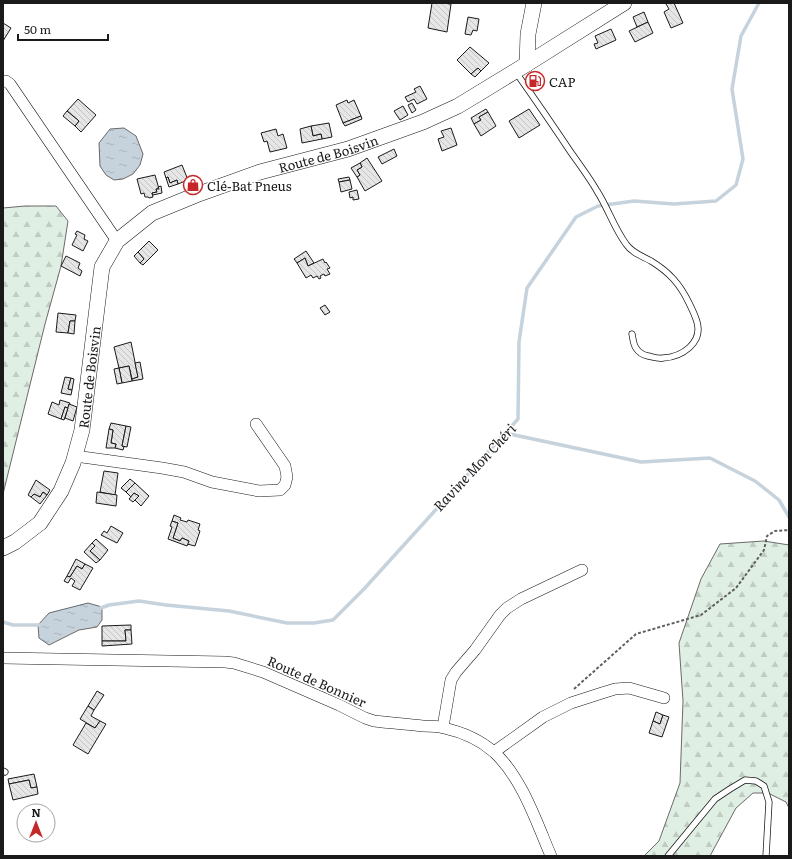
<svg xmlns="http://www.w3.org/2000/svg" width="792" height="859" viewBox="0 0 792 859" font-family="Literata,serif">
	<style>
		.forest { fill: url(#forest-firs); stroke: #6a6a6a }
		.water { fill: url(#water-ripples); stroke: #6a6a6a }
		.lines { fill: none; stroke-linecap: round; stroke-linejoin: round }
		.stream { stroke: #c6d2dc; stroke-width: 3.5 }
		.building { fill: url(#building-back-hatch); stroke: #1a1a1a }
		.lane-casing { stroke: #1a1a1a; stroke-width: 7 }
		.street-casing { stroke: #1a1a1a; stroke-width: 12 }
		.secondary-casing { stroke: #1a1a1a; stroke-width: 16 }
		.path { stroke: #5f5f5f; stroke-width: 2; stroke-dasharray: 3 2; stroke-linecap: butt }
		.lane { stroke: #fff; stroke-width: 5.5 }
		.street { stroke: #fff; stroke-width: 11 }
		.secondary { stroke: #fff; stroke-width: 15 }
		.labels { text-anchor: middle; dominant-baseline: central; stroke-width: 3; stroke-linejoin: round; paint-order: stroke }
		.poi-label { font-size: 13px; fill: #1a1a1a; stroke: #fff; text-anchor: start }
		.street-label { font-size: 13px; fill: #1a1a1a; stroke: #fff }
		.water-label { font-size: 14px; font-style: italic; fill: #1a1a1a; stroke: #fff }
	</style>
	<defs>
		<pattern id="forest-firs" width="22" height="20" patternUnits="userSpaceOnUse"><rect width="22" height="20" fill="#e0efe3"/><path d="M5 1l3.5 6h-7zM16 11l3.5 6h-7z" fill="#c0ccc2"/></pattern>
		<pattern id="water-ripples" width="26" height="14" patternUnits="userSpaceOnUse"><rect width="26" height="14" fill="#c6d2dc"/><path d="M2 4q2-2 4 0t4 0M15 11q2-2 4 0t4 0" fill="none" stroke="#aab4bc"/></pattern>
		<pattern id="building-back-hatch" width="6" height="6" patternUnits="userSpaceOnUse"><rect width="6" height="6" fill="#e6e6e6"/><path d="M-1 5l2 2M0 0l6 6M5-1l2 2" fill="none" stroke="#c5c5c5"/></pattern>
	</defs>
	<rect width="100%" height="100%" fill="#fff"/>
	<g class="forest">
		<polygon points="25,206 56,206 68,221 61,266 45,324 3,494 3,208"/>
		<polygon points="764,541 789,545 789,808 786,802 768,793 753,793 736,808 710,856 644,856 659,841 680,783 683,701 679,643 701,579 720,544"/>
	</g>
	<g class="water">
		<polygon points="124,128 136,136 143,154 140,165 133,174 123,179 114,180 106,175 100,166 99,143 110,129"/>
		<polygon points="88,603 102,607 102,620 97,627 79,630 49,645 39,638 38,625 49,613"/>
	</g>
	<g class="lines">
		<g class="stream">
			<polyline points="505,433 641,462 710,458 755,481 779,500 789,517"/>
			<polyline points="98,609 109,605 139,601 166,605 229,611 287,623 314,623 333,620 364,589 518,419 519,342 527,288 576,217 598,206 634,201 674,204 716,201 736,185 743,159 732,89 741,36 759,3"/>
			<polyline points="3,622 13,625 41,625"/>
		</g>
	</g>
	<g class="building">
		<polygon points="432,3 442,3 451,4 447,32 428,28"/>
		<polygon points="669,3 674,3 683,23 671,28 664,12 669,9 666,4"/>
		<polygon points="644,12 648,22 637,27 633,17"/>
		<polygon points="468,17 479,19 477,31 473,30 471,35 465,34"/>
		<polygon points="648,22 653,33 635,42 629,31"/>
		<polygon points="3,23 11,28 3,41"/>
		<polygon points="611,29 616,40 596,49 594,44 598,43 595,36"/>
		<polygon points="470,47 489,63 481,71 478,68 471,74 457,60"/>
		<polygon points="478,68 481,71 475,77 471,74"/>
		<polygon points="420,86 427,99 417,104 414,99 408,102 405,97 416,92 414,89"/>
		<polygon points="78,99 96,115 81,132 75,126 79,121 67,111"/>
		<polygon points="347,100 348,103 354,100 361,116 343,123 336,105"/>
		<polygon points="412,103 416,110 412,113 408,105"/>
		<polygon points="403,106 408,115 400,120 394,111"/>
		<polygon points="486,109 488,112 479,117 481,120 474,124 471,118"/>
		<polygon points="529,109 540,125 519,138 509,121"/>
		<polygon points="67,111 79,121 75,126 63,116"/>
		<polygon points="488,112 496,126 481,136 474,124 481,120 479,117"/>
		<polygon points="361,116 362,119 345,126 343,123"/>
		<polygon points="329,123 332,137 322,139 321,134 313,136 311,126"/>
		<polygon points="311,126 313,136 321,134 322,139 302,143 300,129"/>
		<polygon points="451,128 457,145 442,151 438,139 444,137 441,131"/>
		<polygon points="276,129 278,136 283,134 287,148 270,152 267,141 264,142 261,133"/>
		<polygon points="394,149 397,156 382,164 378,157"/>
		<polygon points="367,158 382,181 365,191 357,177 360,175 357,170 362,167 360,163"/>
		<polygon points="360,163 362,167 357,170 360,175 357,177 351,168"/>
		<polygon points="182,165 188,180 178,184 177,180 170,183 168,177 166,178 164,172"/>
		<polygon points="155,175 159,189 156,189 157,192 152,193 153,197 149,198 148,197 145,197 144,193 141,194 137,179"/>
		<polygon points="168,177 170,183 177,180 178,184 169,187 166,178"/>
		<polygon points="349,177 350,180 339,182 338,179"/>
		<polygon points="350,180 352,189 341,192 339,182"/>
		<polygon points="161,186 162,193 153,195 152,193 157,192 156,189 159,189 158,187"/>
		<polygon points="357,190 359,199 353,200 353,197 350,198 349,192"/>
		<polygon points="77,231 85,235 84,239 88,241 83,251 72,245 77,235 75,234"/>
		<polygon points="149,241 158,250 143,265 140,263 144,259 138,252"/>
		<polygon points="306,251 314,263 308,266 305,258 297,263 294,259"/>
		<polygon points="138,252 144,259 140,263 134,256"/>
		<polygon points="66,256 80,263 78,268 82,271 80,276 61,266"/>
		<polygon points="305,258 308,266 323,259 325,263 326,262 330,268 327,269 330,274 325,276 324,274 320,276 321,278 319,279 317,276 313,278 311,275 306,278 297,263"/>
		<polygon points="325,305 330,312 325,315 320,308"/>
		<polygon points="58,313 76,315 75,321 70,321 68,333 56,332"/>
		<polygon points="70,321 75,321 74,334 68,333"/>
		<polygon points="131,342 138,377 132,379 129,366 119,368 114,347"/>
		<polygon points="140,362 143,379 132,381 132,379 138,377 135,363"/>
		<polygon points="129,366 132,381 122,383 119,368"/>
		<polygon points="119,368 122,383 117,384 114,369"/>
		<polygon points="65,377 71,378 68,389 72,390 71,395 61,393"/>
		<polygon points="71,378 74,379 72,390 68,389"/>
		<polygon points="60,400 70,403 68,408 65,407 61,419 48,414 52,402 59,405"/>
		<polygon points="69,404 77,407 73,421 65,418"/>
		<polygon points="65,407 68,408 64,420 61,419"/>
		<polygon points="111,423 126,426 122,446 124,447 123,450 115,448 116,444 111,443 113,430 109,429"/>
		<polygon points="126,426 131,427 127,447 122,446"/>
		<polygon points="109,429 113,430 111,443 116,444 115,448 106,448"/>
		<polygon points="104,471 118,473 115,495 100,492"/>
		<polygon points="130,479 135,483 126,492 121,488"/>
		<polygon points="36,480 50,490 47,495 43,492 40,497 34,494 31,497 28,495"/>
		<polygon points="135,483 149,496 141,506 135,500 139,496 134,493 131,497 126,492"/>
		<polygon points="43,492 47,495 40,504 31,497 34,494 40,497"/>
		<polygon points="97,492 117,495 116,506 96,503"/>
		<polygon points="134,493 139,496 133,502 129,499"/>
		<polygon points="174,515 181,518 180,520 187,522 188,520 200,524 198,530 200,531 195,546 187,544 189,541 182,538 180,541 173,538 178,523 172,521"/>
		<polygon points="172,521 178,523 173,538 180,541 182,538 189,541 187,546 168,539 172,527 170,526"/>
		<polygon points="111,526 123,533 117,543 101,535 104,531 107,533"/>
		<polygon points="96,539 108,550 100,560 90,551 95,546 92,543"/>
		<polygon points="92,543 95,546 90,551 100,560 96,563 84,552"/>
		<polygon points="76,559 85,564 82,569 77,566 70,577 67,576"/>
		<polygon points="85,564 93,568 80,590 72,586 75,581 71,578 68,583 64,581 67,576 70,577 77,566 82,569"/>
		<polygon points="131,625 131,630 125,630 126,641 102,641 102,626"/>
		<polygon points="125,630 131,630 132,644 102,646 102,641 126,641"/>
		<polygon points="97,691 104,695 94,710 88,706"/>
		<polygon points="88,706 94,710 91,716 100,721 95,728 80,719"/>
		<polygon points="656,712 663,715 660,724 653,721"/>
		<polygon points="663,715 669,717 662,737 649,733 653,721 660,724"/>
		<polygon points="100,721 106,724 88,754 73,745 86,723 95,728"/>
		<polygon points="34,774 37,787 31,788 29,780 9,784 8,779"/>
		<polygon points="29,780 31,788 37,787 38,794 13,800 9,784"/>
	</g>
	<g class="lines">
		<defs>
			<g id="lane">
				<path d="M515 71C534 98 552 124 570 151 579 164 589 177 597 191 608 208 614 228 626 244 632 253 642 256 651 261 669 272 680 284 689 303 692 309 695 315 697 322 703 343 682 357 663 358 658 359 653 357 648 356 643 355 639 353 636 348 633 344 633 338 632 334"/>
				<polyline points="3,771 5,772"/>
				<polyline points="668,856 715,799 730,789 745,780 756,781 764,786 769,802 766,856"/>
			</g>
			<g id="street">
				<polyline points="3,81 6,81 10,84 117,241"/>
				<polyline points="75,456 162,468 184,472 212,482 259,491 280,490 285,485 287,477 285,466 256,424"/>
				<path d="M3 658 225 662 234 663 263 672 339 705 365 718 374 721C390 723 407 724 423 726 430 726 438 726 444 728 462 732 480 740 494 752 522 778 536 821 551 856"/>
				<polyline points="443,727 451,680 456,672 475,650 500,615 507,608 521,599 582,570"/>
				<polyline points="494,752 543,717 571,703 602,693 615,689 629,688 664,698"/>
			</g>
			<g id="secondary">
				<polyline points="527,64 528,34 534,3"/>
				<path id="s1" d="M3 548 15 542 40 523 61 491 73 463 82 430 102 267 117 241 152 213 196 195 260 172 348 149 423 122 458 106 527 64 624 3"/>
			</g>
		</defs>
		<use href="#lane" class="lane-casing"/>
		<use href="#street" class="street-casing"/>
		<use href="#secondary" class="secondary-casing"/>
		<polyline class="path" points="574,689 636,634 701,615 736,588 764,550 767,536 775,531 789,530"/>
		<use href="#lane" class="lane"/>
		<use href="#street" class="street"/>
		<use href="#secondary" class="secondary"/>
	</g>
	<defs>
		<symbol id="fuel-ring" viewBox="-11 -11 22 22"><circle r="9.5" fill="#fff" stroke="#c62828" stroke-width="1.5"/><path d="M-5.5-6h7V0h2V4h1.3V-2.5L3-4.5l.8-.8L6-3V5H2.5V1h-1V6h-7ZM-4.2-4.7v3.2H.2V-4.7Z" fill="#c62828"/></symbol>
		<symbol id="shop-ring" viewBox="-11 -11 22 22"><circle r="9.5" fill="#fff" stroke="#c62828" stroke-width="1.5"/><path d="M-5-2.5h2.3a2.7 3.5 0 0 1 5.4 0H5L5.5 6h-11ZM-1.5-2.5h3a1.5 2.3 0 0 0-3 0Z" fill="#c62828"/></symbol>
	</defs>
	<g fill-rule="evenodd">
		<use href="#fuel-ring" x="524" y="70" width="22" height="22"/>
		<use href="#shop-ring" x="182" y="174" width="22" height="22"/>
	</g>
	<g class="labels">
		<g class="poi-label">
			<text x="549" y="81">CAP</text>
			<text x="207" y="185">Clé-Bat Pneus</text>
		</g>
		<g class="street-label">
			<text stroke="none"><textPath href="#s1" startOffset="573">Route de Boisvin</textPath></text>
			<text stroke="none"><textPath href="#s1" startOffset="201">Route de Boisvin</textPath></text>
			<text transform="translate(317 681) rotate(24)">Route de Bonnier</text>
		</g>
		<g class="water-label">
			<text transform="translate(474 467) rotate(-47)">Ravine Mon Chéri</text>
		</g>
	</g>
	<rect width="792" height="859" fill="none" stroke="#1a1a1a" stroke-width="8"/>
	<g transform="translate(36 823)"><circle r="19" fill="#ffffff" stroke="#a3a3a3"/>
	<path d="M0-3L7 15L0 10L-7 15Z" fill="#c62828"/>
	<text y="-6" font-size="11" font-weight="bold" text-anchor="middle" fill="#1a1a1a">N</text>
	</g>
	<path d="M18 34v6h90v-6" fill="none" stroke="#1a1a1a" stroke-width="2"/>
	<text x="24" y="34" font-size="12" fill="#1a1a1a" stroke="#ffffff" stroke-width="3" paint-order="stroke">50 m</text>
</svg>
